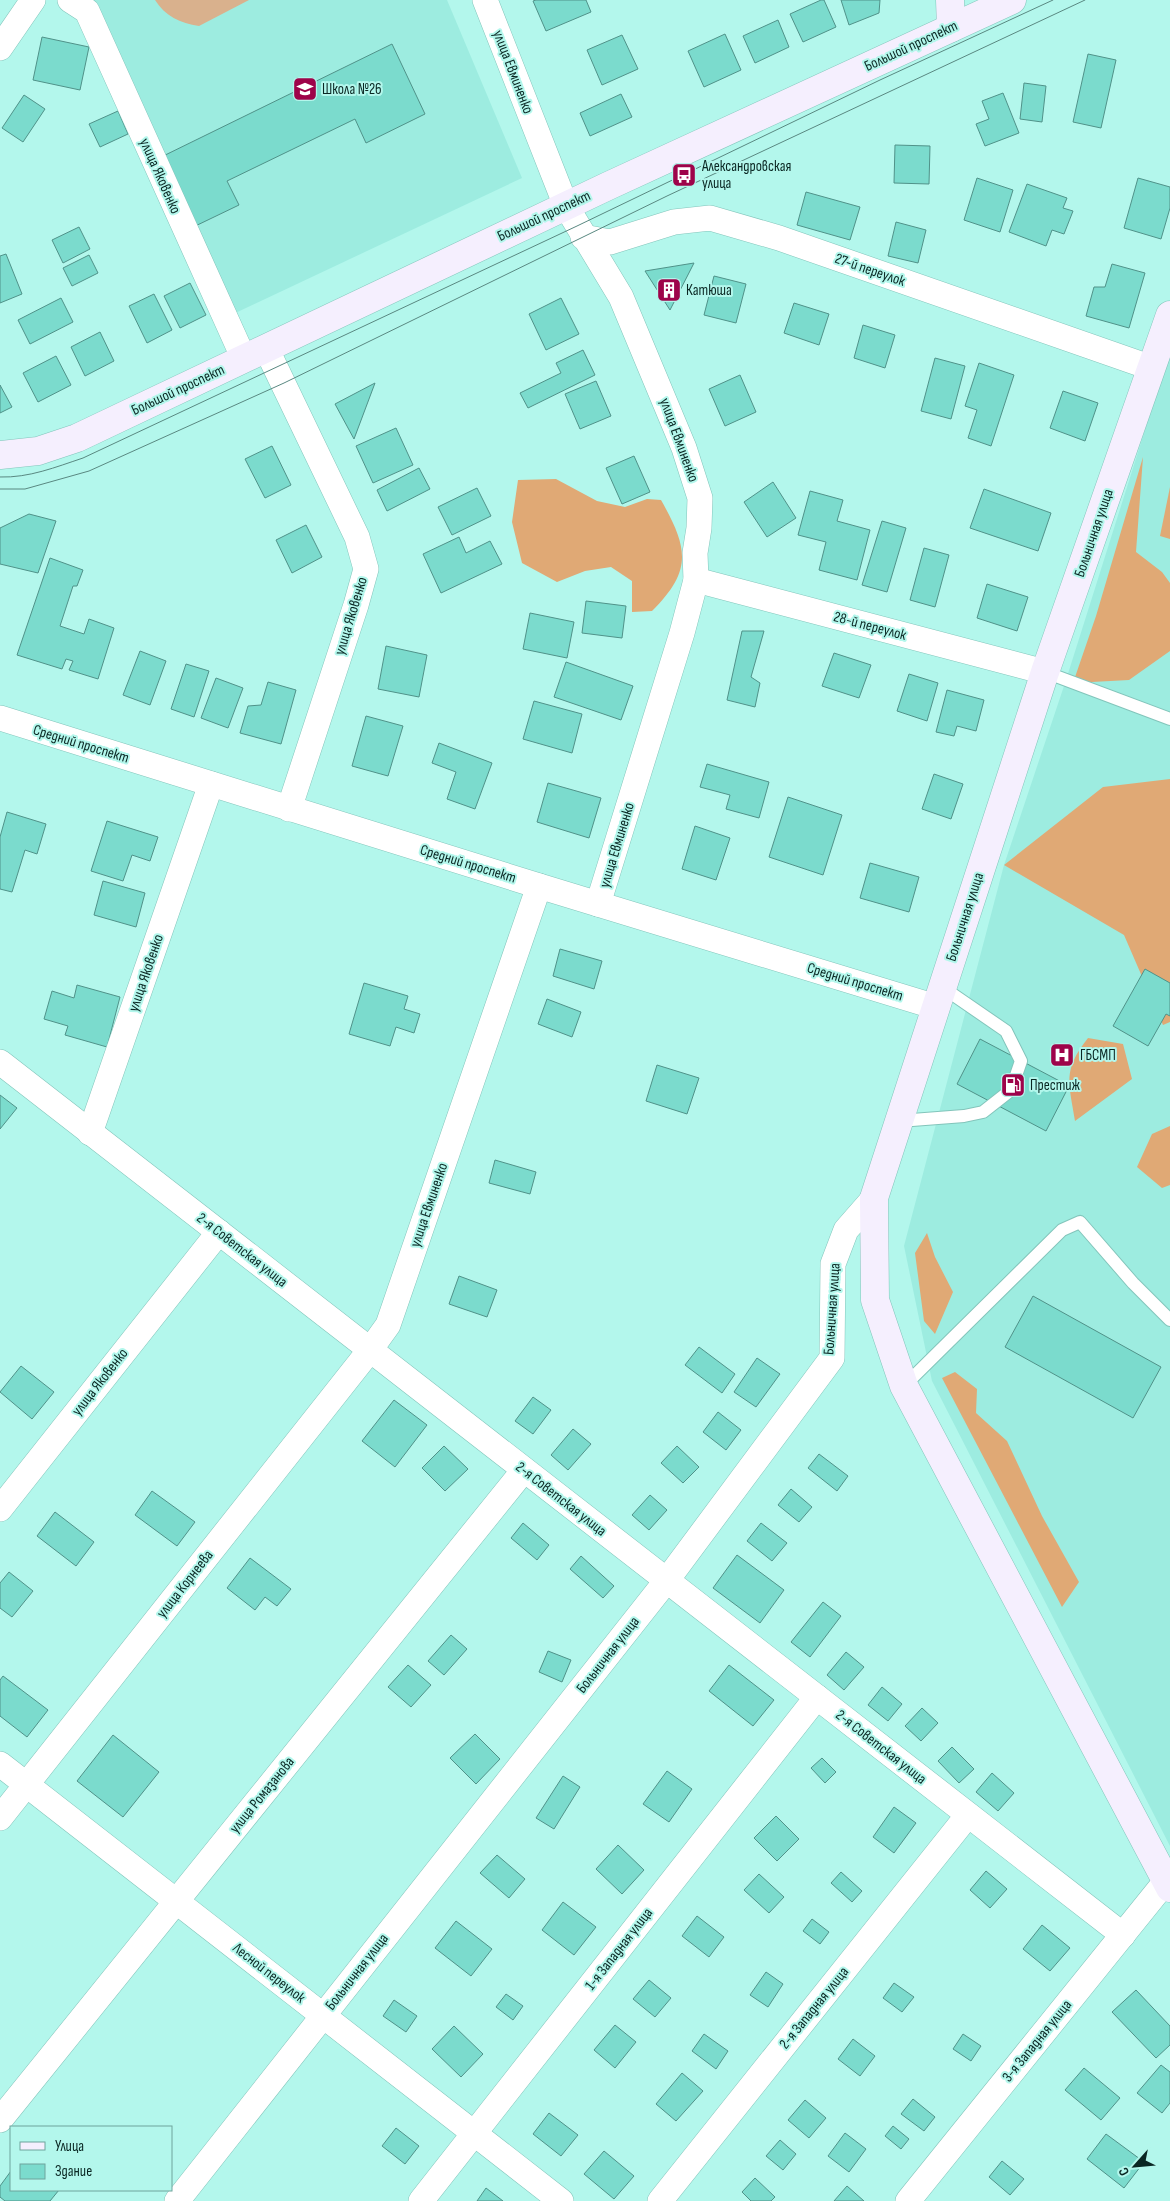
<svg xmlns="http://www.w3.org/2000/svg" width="1170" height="2201" viewBox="0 0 1170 2201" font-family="'Sofia Sans Condensed',sans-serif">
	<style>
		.built { fill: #9dece0 }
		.green { fill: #d9b18d }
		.forest { fill: #e0a975 }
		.building { fill: #7bdbcd; stroke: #509289 }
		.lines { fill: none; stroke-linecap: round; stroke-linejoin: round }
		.service-casing { stroke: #83c5bb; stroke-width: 14 }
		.minor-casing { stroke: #83c5bb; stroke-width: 26 }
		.secondary-casing { stroke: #83c5bb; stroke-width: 29 }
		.service { stroke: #fff; stroke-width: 12 }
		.minor { stroke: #fff; stroke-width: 25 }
		.secondary { stroke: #f5effe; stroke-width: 28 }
		.tram { stroke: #598881; stroke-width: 1 }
		.labels { text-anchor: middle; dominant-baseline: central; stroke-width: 4; stroke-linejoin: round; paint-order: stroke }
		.street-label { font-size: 15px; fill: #0a2723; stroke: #b3f7ec }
		.poi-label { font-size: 15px; fill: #0a2723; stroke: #b3f7ec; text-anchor: start }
	</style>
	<rect width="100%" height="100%" fill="#b3f7ec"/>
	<g class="built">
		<polygon points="85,0 447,0 522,178 229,316"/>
		<polygon points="1170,351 1170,1846 932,1381 904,1246 1004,865 1066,680"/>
	</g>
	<path class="green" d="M155 0H249L199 26C180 23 165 16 155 0Z"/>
	<g class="forest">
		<polygon points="1143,457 1136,552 1162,572 1170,583 1170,651 1129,680 1073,683 1096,616"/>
		<path d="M556 479 597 501 625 507 647 499 661 500C688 548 693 570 652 611L632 612V581L611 567 585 571 557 582 522 563 512 522 518 480Z"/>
		<polygon points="1170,487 1170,539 1160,536"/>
		<polygon points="1170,779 1170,1022 1163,1025 1124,935 1004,865 1103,787"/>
		<path d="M1088 1038 1123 1044 1132 1079 1075 1121C1069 1082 1062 1071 1088 1038Z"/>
		<polygon points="1170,1126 1170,1185 1162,1188 1137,1167 1152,1134"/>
		<polygon points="927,1233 935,1257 953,1292 935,1334 924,1321 915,1253"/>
		<polygon points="955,1372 977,1389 976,1413 1007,1441 1042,1516 1079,1582 1062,1607 942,1378"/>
	</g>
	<g class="building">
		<polygon points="536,0 586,0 591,12 546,31 533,1"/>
		<polygon points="821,0 824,0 836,27 803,42 790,14"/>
		<polygon points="841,0 880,0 879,13 849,25"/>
		<polygon points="778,20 789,47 755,63 743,36"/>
		<polygon points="725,34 741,70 704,87 688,51"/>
		<polygon points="622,35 638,69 602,85 587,50"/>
		<polygon points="42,37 89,47 80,90 33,80"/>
		<polygon points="392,44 425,114 366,143 355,119 227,181 239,205 187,230 153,161"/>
		<polygon points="1088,54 1116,60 1101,128 1073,122"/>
		<polygon points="1024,83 1046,86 1042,122 1020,119"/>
		<polygon points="1003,93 1019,133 985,146 976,124 989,119 982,101"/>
		<polygon points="621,94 632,117 590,136 580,113"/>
		<polygon points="24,95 45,109 23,142 2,128"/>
		<polygon points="118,111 128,134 100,147 89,124"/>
		<polygon points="895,145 930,146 929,184 894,183"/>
		<polygon points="977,178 1013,190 1000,232 964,220"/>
		<polygon points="1138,178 1170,187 1170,208 1161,239 1124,228"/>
		<polygon points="1027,184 1067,198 1063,208 1073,211 1064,234 1052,230 1046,246 1009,232"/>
		<polygon points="806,192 860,207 850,240 797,225"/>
		<polygon points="896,222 926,230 918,263 888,256"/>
		<polygon points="79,227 90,249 63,263 52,240"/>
		<polygon points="6,254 22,294 0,303 0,256"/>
		<polygon points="89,255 98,273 72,286 63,268"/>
		<polygon points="694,263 670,310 645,271"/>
		<polygon points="1112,264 1145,273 1129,328 1086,316 1094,287 1105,287"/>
		<polygon points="714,276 746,284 736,323 704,315"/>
		<polygon points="190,283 206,315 180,328 164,296"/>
		<polygon points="154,294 172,330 147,343 129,306"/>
		<polygon points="61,298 73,322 30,344 18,320"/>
		<polygon points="561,298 579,334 546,350 529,314"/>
		<polygon points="794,303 829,314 819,345 784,333"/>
		<polygon points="863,325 895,335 885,368 854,358"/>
		<polygon points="100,332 114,361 85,376 71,347"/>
		<polygon points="583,350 595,375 528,408 520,393 561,373 556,363"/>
		<polygon points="56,356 71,385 38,402 23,373"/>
		<polygon points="935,358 965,366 951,419 921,411"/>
		<polygon points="979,363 1014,375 991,446 968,438 977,410 965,406"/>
		<polygon points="740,375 756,412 725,426 709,389"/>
		<polygon points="596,381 611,416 580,429 565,394"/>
		<polygon points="375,383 354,439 335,404"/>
		<polygon points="0,385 12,407 0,413"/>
		<polygon points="1063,391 1098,403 1085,441 1050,428"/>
		<polygon points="396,428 413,465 373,483 356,446"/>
		<polygon points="272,446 291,485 265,498 245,459"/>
		<polygon points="634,456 650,492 622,504 606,468"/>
		<polygon points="419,468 430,489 387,511 377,490"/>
		<polygon points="773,482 796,518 767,537 744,502"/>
		<polygon points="477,488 491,516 452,535 438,507"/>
		<polygon points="984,489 1051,513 1038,551 970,528"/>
		<polygon points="810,491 843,500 837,521 870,530 857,580 819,570 826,542 798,535"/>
		<polygon points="29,514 56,521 38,573 0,564 0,528"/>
		<polygon points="882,521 906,528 887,592 862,585"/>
		<polygon points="306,525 322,557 292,573 276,540"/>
		<polygon points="459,537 466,553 490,541 502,564 441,593 423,554"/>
		<polygon points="924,548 949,555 935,607 910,600"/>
		<polygon points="50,558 83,570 77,586 73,586 60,626 84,634 89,619 114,628 98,679 69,670 73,661 66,659 62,669 17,655"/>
		<polygon points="987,584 1028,597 1017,631 977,618"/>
		<polygon points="586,601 626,606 622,638 582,633"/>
		<polygon points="530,613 574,622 567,658 523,649"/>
		<polygon points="742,631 764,631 751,677 760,683 755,707 727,700"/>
		<polygon points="386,646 427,655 419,697 378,689"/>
		<polygon points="140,651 166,661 150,705 123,695"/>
		<polygon points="834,653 871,665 859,698 822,686"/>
		<polygon points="566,662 633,686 621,720 554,697"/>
		<polygon points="186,664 209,671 194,717 171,709"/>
		<polygon points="909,674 938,683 927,721 897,711"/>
		<polygon points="216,678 243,688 228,728 201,718"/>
		<polygon points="268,682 296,690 281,744 240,733 248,706 261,705"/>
		<polygon points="947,690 984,700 976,731 957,726 954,736 936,732"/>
		<polygon points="534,701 582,714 572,753 523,739"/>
		<polygon points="366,716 403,726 388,776 352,766"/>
		<polygon points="439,743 492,763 475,809 447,799 456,772 432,763"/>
		<polygon points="707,764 769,782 759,818 726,809 730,795 700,787"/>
		<polygon points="934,774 963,784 951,819 922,809"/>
		<polygon points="548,783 601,798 589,838 537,822"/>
		<polygon points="788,797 842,815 823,875 769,857"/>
		<polygon points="7,812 46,824 37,854 25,850 12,892 0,889 0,837"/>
		<polygon points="107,821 158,837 150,861 132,855 123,881 91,871"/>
		<polygon points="695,826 730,838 716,880 682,869"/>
		<polygon points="870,863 919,877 909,912 860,898"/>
		<polygon points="103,881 145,893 136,927 94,915"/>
		<polygon points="560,949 602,961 594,989 553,976"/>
		<polygon points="1145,969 1170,983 1170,1016 1166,1014 1148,1046 1113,1026"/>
		<polygon points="364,983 408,996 404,1009 420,1014 414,1033 396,1027 390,1046 349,1034"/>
		<polygon points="77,985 120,997 107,1047 65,1035 68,1026 44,1019 52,991 74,998"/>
		<polygon points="547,999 581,1012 572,1037 538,1024"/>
		<polygon points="980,1039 1069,1086 1046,1131 957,1084"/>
		<polygon points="657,1065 699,1078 687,1114 646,1101"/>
		<polygon points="0,1095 17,1108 0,1129"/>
		<polygon points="495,1160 536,1172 530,1194 489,1183"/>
		<polygon points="459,1276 497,1290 487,1317 449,1304"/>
		<polygon points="1033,1296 1161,1367 1133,1418 1005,1347"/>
		<polygon points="699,1347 735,1374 722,1393 685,1365"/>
		<polygon points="757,1358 780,1374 756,1407 734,1392"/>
		<polygon points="21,1366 54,1392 32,1419 0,1392"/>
		<polygon points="533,1397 551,1410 533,1434 515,1421"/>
		<polygon points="394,1400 427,1425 395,1467 362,1441"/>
		<polygon points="718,1412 741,1430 726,1450 703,1432"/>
		<polygon points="573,1429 591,1444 568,1470 551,1455"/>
		<polygon points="444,1446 468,1469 445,1491 422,1468"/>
		<polygon points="677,1446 699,1467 683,1483 661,1463"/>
		<polygon points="819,1454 848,1476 837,1491 808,1468"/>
		<polygon points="791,1489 812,1507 799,1522 778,1505"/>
		<polygon points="152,1491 195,1522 177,1546 135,1515"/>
		<polygon points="650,1495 667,1510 649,1530 632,1515"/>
		<polygon points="55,1512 94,1542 76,1566 37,1536"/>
		<polygon points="523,1523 549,1545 537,1560 511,1538"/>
		<polygon points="761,1523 787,1543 772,1561 747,1541"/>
		<polygon points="737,1555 784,1590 760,1623 713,1588"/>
		<polygon points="581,1556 614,1586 603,1598 570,1569"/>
		<polygon points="250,1558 291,1589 277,1606 265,1597 255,1610 227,1588"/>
		<polygon points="9,1572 33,1591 12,1617 0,1608 0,1583"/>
		<polygon points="823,1602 841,1616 810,1657 791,1642"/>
		<polygon points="451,1635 467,1649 444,1675 428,1661"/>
		<polygon points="548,1651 571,1660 562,1682 539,1672"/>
		<polygon points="846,1652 864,1667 844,1690 827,1675"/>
		<polygon points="408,1665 431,1685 411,1707 388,1687"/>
		<polygon points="729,1665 774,1700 753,1726 709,1691"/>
		<polygon points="3,1676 48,1710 27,1737 0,1716 0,1680"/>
		<polygon points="882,1687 902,1704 888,1721 868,1705"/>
		<polygon points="922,1708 938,1723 921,1741 905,1726"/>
		<polygon points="475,1734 500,1759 476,1784 450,1758"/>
		<polygon points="113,1735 159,1772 123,1817 77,1781"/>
		<polygon points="952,1747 974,1769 959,1783 938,1761"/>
		<polygon points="822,1758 836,1772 825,1783 811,1768"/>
		<polygon points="667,1771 692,1789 669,1822 643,1804"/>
		<polygon points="992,1773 1014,1793 998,1811 976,1792"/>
		<polygon points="563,1776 580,1787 554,1829 536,1818"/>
		<polygon points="894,1807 916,1823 894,1853 873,1837"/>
		<polygon points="776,1816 799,1839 777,1861 754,1838"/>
		<polygon points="618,1845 644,1870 622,1894 596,1869"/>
		<polygon points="497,1855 525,1879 509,1898 480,1873"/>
		<polygon points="986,1871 1007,1889 990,1908 970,1890"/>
		<polygon points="841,1872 862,1891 852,1902 831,1883"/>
		<polygon points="759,1874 784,1897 769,1913 744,1890"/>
		<polygon points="563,1902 596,1927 574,1955 542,1930"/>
		<polygon points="697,1916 724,1937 709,1957 682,1936"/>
		<polygon points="812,1919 829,1932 820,1944 803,1931"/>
		<polygon points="456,1921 492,1949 471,1976 435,1948"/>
		<polygon points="1042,1925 1070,1948 1050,1971 1023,1949"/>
		<polygon points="766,1972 783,1984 768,2007 750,1995"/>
		<polygon points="649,1980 671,1998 655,2017 633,1999"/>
		<polygon points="894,1983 914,1997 902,2012 883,1998"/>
		<polygon points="1136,1990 1170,2026 1170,2045 1156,2058 1112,2012"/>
		<polygon points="506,1994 523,2006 513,2020 496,2007"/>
		<polygon points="394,2000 417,2016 406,2032 383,2016"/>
		<polygon points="615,2025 636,2042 615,2068 594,2050"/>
		<polygon points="454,2026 483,2054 461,2077 432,2049"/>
		<polygon points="704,2034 728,2051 716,2069 692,2051"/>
		<polygon points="963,2034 981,2046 971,2061 953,2049"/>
		<polygon points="853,2039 875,2056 860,2076 838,2059"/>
		<polygon points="1161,2065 1170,2072 1170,2103 1162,2113 1137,2093"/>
		<polygon points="1084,2068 1120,2098 1101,2120 1065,2090"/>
		<polygon points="682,2073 703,2091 676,2121 656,2104"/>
		<polygon points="913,2099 935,2117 924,2131 901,2114"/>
		<polygon points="805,2100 826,2118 809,2138 788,2120"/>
		<polygon points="549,2113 578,2135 561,2156 533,2134"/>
		<polygon points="893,2126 909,2139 901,2149 885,2136"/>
		<polygon points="396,2128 419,2146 405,2164 382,2146"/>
		<polygon points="845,2133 866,2149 849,2172 828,2156"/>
		<polygon points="1106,2134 1144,2162 1124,2188 1087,2159"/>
		<polygon points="780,2140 796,2154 783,2170 766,2156"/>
		<polygon points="604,2151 634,2176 614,2199 584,2174"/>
		<polygon points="1002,2161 1024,2179 1010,2195 989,2177"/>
		<polygon points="11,2171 11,2190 59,2190 50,2201 5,2201 0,2197 0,2186"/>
		<polygon points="755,2178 775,2197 771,2201 751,2201 742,2192"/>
		<polygon points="847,2186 864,2201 834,2201"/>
		<polygon points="486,2188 503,2201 477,2201"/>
	</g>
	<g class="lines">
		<defs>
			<g id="service">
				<polyline points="1045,672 1170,719"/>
				<polyline points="899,1121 964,1116 983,1112 1011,1090 1021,1061 1006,1031 942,987"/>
				<polyline points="904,1386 1062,1230 1080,1222 1133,1283 1170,1320"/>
			</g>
			<g id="minor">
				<polyline points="70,0 87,11 244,359"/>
				<polyline points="485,0 566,206 621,297 684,448 700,498 699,528 695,553 696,580 682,633 598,904"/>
				<polyline points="0,48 33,0"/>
				<polyline points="583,237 610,242 674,222 710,218 779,238 1152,368"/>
				<polyline points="266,348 357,537 366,569 356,605 289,809"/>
				<polyline points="696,580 1045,672"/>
				<polyline points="0,718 539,886 936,1007"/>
				<polyline points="0,1062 1123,1935"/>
				<polyline points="90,1133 211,784"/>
				<polyline points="0,1509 219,1232"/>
				<polyline points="0,1764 561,2201"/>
				<polyline points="0,1818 370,1350 388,1325 539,886"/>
				<polyline points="0,2120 524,1470"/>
				<polyline points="177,2201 667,1580 832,1358 833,1264 846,1230 874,1198"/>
				<polyline points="421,2201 817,1697"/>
				<polyline points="660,2201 968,1815"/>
				<polyline points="908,2201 1166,1881"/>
			</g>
			<g id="secondary">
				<polyline points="950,0 951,28"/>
				<polyline points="1170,315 1045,672 874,1198 875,1300 904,1386 1170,1888"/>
				<polyline points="0,455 38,451 77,438 608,186 1012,0"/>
			</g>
		</defs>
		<use href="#service" class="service-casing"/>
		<use href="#minor" class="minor-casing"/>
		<use href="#secondary" class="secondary-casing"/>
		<use href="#service" class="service"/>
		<use href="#minor" class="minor"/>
		<use href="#secondary" class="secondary"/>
		<g class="tram">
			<path d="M0 477C29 478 56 467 83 458L577 226 880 80 1053 0"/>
			<polyline points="0,489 25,489 89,471 284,383 667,196 1085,0"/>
		</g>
	</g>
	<defs>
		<symbol id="school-square" viewBox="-11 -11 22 22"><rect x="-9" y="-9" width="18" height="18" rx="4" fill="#9e034a" stroke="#b3f7ec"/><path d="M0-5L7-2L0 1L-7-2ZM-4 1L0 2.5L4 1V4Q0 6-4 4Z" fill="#fff"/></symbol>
		<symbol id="bus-square" viewBox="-11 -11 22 22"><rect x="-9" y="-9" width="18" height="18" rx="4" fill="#9e034a" stroke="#b3f7ec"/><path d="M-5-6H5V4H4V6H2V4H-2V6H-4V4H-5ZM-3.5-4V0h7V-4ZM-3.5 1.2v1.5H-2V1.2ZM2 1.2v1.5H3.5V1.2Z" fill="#fff"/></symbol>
		<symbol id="building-square" viewBox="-11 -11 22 22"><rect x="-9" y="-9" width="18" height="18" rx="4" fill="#9e034a" stroke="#b3f7ec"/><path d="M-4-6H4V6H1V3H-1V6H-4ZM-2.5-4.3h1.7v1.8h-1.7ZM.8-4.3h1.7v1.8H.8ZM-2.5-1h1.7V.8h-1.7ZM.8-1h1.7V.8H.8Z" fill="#fff"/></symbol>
		<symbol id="hospital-square" viewBox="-11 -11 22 22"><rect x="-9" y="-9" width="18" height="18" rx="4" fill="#9e034a" stroke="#b3f7ec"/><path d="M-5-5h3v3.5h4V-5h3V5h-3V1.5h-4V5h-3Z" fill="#fff"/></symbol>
		<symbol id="fuel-square" viewBox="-11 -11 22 22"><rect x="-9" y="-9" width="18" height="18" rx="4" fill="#9e034a" stroke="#b3f7ec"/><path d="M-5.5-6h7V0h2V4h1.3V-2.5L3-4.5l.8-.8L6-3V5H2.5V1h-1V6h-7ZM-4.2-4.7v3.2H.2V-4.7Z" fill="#fff"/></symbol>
	</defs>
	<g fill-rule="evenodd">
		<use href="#school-square" x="291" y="75" width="28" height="28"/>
		<use href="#bus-square" x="670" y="161" width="28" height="28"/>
		<use href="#building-square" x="655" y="276" width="28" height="28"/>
		<use href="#hospital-square" x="1048" y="1041" width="28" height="28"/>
		<use href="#fuel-square" x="999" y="1071" width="28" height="28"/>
	</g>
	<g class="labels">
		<g class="street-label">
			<text transform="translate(911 46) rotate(-25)">Большой проспект</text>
			<text transform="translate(513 72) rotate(69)">улица Евминенко</text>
			<text transform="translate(160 176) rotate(66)">улица Яковенко</text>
			<text transform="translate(544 216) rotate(-25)">Большой проспект</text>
			<text transform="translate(870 270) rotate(19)">27-й переулок</text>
			<text transform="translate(178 390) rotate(-25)">Большой проспект</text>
			<text transform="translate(679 440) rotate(70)">улица Евминенко</text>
			<text transform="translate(1094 533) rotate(-71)">Больничная улица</text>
			<text transform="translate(351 616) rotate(-73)">улица Яковенко</text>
			<text transform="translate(870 626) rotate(15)">28-й переулок</text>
			<text transform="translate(81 744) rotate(17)">Средний проспект</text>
			<text transform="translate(617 845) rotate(-73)">улица Евминенко</text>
			<text transform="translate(468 864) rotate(17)">Средний проспект</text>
			<text transform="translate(965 917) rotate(-72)">Больничная улица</text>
			<text transform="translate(146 973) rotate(-71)">улица Яковенко</text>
			<text transform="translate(855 982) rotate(17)">Средний проспект</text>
			<text transform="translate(429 1205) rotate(-71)">улица Евминенко</text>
			<text transform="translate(242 1250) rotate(38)">2-я Советская улица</text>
			<text transform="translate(832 1309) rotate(-86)">Больничная улица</text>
			<text transform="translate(100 1382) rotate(-52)">улица Яковенко</text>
			<text transform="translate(561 1499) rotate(38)">2-я Советская улица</text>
			<text transform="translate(185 1584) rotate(-52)">улица Корнеева</text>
			<text transform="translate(608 1655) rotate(-52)">Больничная улица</text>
			<text transform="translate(881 1747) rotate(38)">2-я Советская улица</text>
			<text transform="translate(262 1795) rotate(-51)">улица Ромазанова</text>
			<text transform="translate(619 1949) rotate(-52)">1-я Западная улица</text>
			<text transform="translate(357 1972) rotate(-52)">Больничная улица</text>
			<text transform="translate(269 1973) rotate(38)">Лесной переулок</text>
			<text transform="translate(814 2008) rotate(-51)">2-я Западная улица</text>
			<text transform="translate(1037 2041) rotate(-51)">3-я Западная улица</text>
		</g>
		<g class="poi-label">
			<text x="322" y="89">Школа №26</text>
			<text x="702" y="166">Александровская<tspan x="702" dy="17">улица</tspan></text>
			<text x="686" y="290">Катюша</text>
			<text x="1080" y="1055">ГБСМП</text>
			<text x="1030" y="1085">Престиж</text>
		</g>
	</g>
	<rect x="10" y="2126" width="162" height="65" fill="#b3f7ec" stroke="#6fa49c"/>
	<rect x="20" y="2142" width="25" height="8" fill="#f5effe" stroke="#6fa49c"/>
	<text x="55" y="2151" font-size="15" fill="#0a2723">Улица</text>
	<rect x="20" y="2164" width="25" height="15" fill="#7bdbcd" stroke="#6fa49c"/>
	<text x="55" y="2176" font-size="15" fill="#0a2723">Здание</text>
	<g transform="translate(1135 2166) rotate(243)" stroke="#b3f7ec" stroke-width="4" paint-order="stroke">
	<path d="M0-4L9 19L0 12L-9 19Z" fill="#0a2723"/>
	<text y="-8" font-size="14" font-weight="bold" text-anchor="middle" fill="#0a2723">С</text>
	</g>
</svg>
